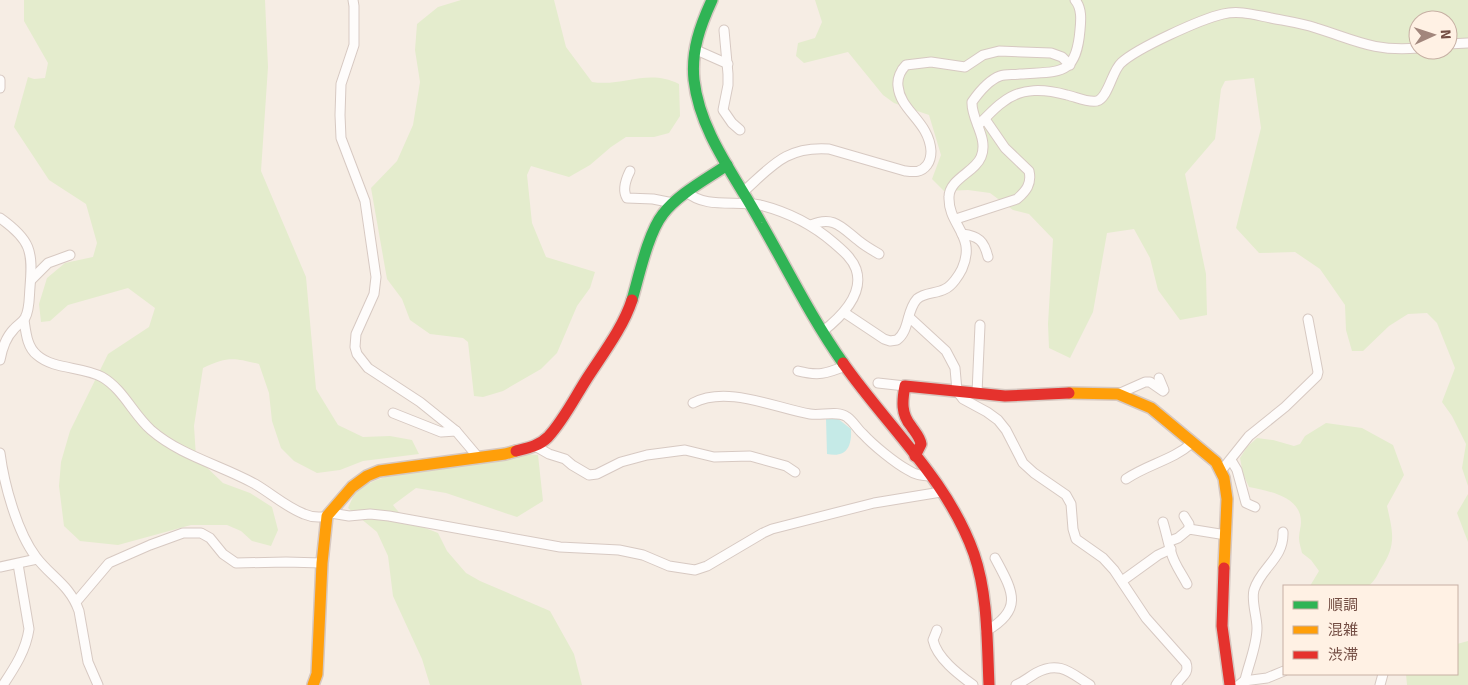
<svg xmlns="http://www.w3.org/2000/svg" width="1468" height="685" viewBox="0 0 1468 685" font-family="Signika,'Noto Sans JP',sans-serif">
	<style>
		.green { fill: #e4eccd; fill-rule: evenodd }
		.water { fill: #c5eae7 }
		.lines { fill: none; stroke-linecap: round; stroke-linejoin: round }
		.street-casing { stroke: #d7c9c2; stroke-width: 11 }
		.fast-casing { stroke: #d6c8c1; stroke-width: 14 }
		.slow-casing { stroke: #d6c8c1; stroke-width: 14 }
		.jam-casing { stroke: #d6c8c1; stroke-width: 14 }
		.street { stroke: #fefcfb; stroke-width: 9 }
		.fast { stroke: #30b455; stroke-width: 11 }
		.slow { stroke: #ff9f0a; stroke-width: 11 }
		.jam { stroke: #e5322d; stroke-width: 11 }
	</style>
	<rect width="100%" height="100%" fill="#f6ede4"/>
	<g class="green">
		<path d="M24 0H265L268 67 261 171 306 277 316 389 338 425 363 437 390 436 412 440 419 454 363 461 340 470 317 473 294 461 281 448 272 421 269 393 259 364C234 358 228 356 203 368L194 426 196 457 223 483 250 493 272 507 278 530 271 546 252 541 241 531 227 525H191L118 545 80 541 64 526 59 486 61 462 70 431 108 354 149 327 155 308 128 288 68 305 50 321 41 322 39 304 47 278 65 263 93 257 97 243 86 204 49 180 14 127 28 77 34 79 45 78 48 63 24 21Z"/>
		<path d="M461 0H554L566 47 592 82C623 87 648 68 679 84L680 116 669 133 654 137H626L611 147 590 165 569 177 531 166 527 175 532 223 546 257 595 272 590 288 577 306 557 353 541 369 503 391 483 397 474 396 468 342 463 338 430 334 410 320 402 299 387 279 371 188 397 161 413 125 420 82 415 50 417 24 438 7Z"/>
		<path d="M815 0H1468V486L1462 468 1466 444 1452 416 1442 402 1455 368 1437 323 1427 313 1408 314 1389 326 1363 351H1352L1346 330 1345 305 1320 269 1295 252 1259 253 1236 228 1261 128 1254 78 1225 81 1221 89 1215 139 1185 174 1206 274 1207 315 1180 320 1158 290 1150 258 1134 229 1107 233 1093 312 1070 358 1049 348 1048 324 1053 239 1029 214 1013 210 990 193 968 190 944 191 932 179 941 155 929 115 894 103 883 95 848 52 804 63 796 56 798 43 815 38 822 22ZM1418 20H1448V50H1418Z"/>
		<path d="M1326 423 1362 428 1393 445 1404 475 1387 506C1393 533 1397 545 1380 570 1377 576 1374 582 1368 586H1310L1319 571 1311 560 1302 553C1301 548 1299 543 1299 538 1299 532 1301 527 1301 522 1301 496 1268 491 1249 487L1243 474 1240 458 1247 447 1257 438 1273 440 1294 446 1300 444 1305 436Z"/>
		<path d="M524 454 538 455 543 501 517 517 446 493 416 488 393 505C404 521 420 526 438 533L447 551 466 573 480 581 550 611 574 654 582 685H430L422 659 393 596 388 556 377 532 348 508 356 490 374 481 405 470Z"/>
		<polygon points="1468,494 1468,542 1457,513"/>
		<polygon points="1468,641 1468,685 1407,685 1406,674 1457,674 1457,644"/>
	</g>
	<path class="water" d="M826 418H837L851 429C852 447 846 458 827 454Z"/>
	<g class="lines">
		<defs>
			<g id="street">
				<polyline points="353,0 354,6 354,45 341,84 340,115 341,138 365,201 376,277 374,294 356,334 355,347 357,354 368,368 420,402 456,431 478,457"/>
				<polyline points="724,30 728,74 728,85 723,110 732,123 740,130"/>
				<polyline points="1448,44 1468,43"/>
				<polyline points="694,49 728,64"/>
				<polyline points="0,80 0,88"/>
				<path d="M978 125C986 118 994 108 1003 102 1022 87 1045 89 1067 95 1076 97 1088 103 1097 101 1108 98 1112 71 1121 63 1137 48 1201 19 1223 14 1239 10 1255 15 1271 18 1286 21 1301 23 1316 28 1355 40 1374 52 1418 48"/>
				<path d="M630 171C626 179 622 190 627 198L653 199 673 203"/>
				<path d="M687 192C705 209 736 200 760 205 788 212 812 224 834 243 842 250 852 258 856 269 865 295 840 318 822 332"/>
				<path d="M743 192C772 166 786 146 829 149L905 171C914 172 921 173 927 165 930 161 931 156 931 151 929 121 900 111 898 86 897 78 901 70 906 65L931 62 965 67 983 55 999 51 1051 53 1062 57 1070 65"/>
				<path d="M0 218C31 240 33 251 30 287 29 297 30 309 25 318 22 323 17 325 14 329 6 337 2 349 0 360"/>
				<path d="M956 219 1017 199C1026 191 1032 184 1029 171L1005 148 985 119"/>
				<path d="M811 225C834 215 842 228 859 241 865 246 872 250 879 254"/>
				<path d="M962 234C979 236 984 241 988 257"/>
				<polyline points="31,280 48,263 70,255"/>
				<path d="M845 313 884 339 890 341 897 340C910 330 906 311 917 299 925 292 936 294 945 289 952 286 959 275 962 269 977 235 948 226 949 197 949 179 975 172 981 157 989 138 971 120 972 102 979 92 989 80 1000 76 1006 74 1013 75 1020 74 1060 71 1076 77 1080 30 1081 20 1082 8 1075 0"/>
				<path d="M909 317 946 351 955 368 957 391 963 399 987 412 998 420 1006 430 1023 463 1034 473 1066 495 1071 504 1073 529 1076 539 1103 558 1114 570 1146 618 1186 663C1190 674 1180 677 1176 685"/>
				<path d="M24 320C26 333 27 347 37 355 54 370 82 366 102 377 123 389 133 414 151 430 181 456 221 465 255 484 272 494 286 507 304 514 311 517 319 518 327 516"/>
				<path d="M798 371C818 376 826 374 845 366"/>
				<polyline points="878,383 905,386"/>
				<polyline points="977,393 980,325"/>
				<polyline points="1118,394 1145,382 1150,382 1163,391 1164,390 1159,378"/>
				<path d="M693 403C727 385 775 408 810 414 821 416 838 410 847 417 854 422 857 429 863 434 873 445 895 463 908 470 914 474 922 476 930 476"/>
				<polyline points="393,413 441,432 456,431"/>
				<polyline points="535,446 549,454 565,459 572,465 589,475 597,474 621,462 647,455 685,450 714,457 750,456 786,466 795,472"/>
				<path d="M0 453C4 484 17 532 36 557 51 577 70 585 79 611L88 662 98 685"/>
				<polyline points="1231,460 1237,470 1246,503 1255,507"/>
				<polyline points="1221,471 1249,436 1285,407 1317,376 1318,372 1308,319"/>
				<path d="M1126 479C1148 464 1173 460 1192 443"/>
				<polyline points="331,513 349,516 370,514 389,516 560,547 619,550 643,555 669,566 695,570 707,566 763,533 772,529 874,503 941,492"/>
				<polyline points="1184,516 1189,524 1189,529"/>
				<path d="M1163 522C1166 532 1168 542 1171 552 1174 564 1182 574 1187 584"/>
				<polyline points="1170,541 1178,538 1189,529 1226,535"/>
				<polyline points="0,567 37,559"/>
				<polyline points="1122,581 1158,555 1171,549"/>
				<polyline points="76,602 109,563 150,545 183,533 201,533 210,538 223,554 236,563 286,562 322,563"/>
				<path d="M937 630 933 640C937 658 958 674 973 685"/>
				<path d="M986 631C1025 609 1012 590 995 558"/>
				<path d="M1245 680C1249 663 1257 645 1257 628 1257 616 1251 601 1254 590 1261 567 1284 559 1283 532"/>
				<path d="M3 685C15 667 26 650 29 629L18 564"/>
				<path d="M1016 685C1023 682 1029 677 1036 673 1059 660 1071 673 1090 685"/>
				<polyline points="1239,685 1244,681 1267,678 1284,671"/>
				<polyline points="1380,685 1383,674"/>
			</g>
			<g id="fast">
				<path d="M712 0C700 26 691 51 694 80 700 133 736 177 761 223 788 270 812 319 843 363"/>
				<path d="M632 300C639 276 648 233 663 214 678 194 707 179 727 165"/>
			</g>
			<g id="slow">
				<polyline points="1069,393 1118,394 1151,408 1216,462 1224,478 1227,499 1224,568"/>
				<polyline points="313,685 317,674 322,563 327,516 352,487 367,476 379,471 505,454 516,451"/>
			</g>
			<g id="jam">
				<path d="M843 363C887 426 948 480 974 554 988 595 987 641 989 685"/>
				<path d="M516 451C528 448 539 446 548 437 563 421 574 399 586 380 602 355 623 328 632 300"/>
				<path d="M915 456 921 444C920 437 915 432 911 426 901 414 902 401 905 386L1005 396 1069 393"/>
				<polyline points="1224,568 1222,626 1230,685"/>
			</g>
		</defs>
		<use href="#street" class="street-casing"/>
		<use href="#fast" class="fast-casing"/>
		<use href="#slow" class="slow-casing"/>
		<use href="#jam" class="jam-casing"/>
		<use href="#street" class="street"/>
		<use href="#fast" class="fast"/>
		<use href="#slow" class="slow"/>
		<use href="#jam" class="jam"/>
	</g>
	<rect x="1283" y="585" width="175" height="90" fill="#fff1e4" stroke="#c7b0a4"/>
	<rect x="1293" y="601" width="25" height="8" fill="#30b455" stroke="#c7b0a4"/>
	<text x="1328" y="610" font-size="15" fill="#744e44">順調</text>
	<rect x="1293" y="626" width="25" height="8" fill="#ff9f0a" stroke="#c7b0a4"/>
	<text x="1328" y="635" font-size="15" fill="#744e44">混雑</text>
	<rect x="1293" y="651" width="25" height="8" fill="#e5322d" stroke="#c7b0a4"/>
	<text x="1328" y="660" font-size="15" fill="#744e44">渋滞</text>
	<g transform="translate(1433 35) rotate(87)"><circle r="24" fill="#fff1e4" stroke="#c7b0a4"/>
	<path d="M0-4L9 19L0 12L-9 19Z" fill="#a2867c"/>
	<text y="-8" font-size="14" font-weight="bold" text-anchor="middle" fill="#744e44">N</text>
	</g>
</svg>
